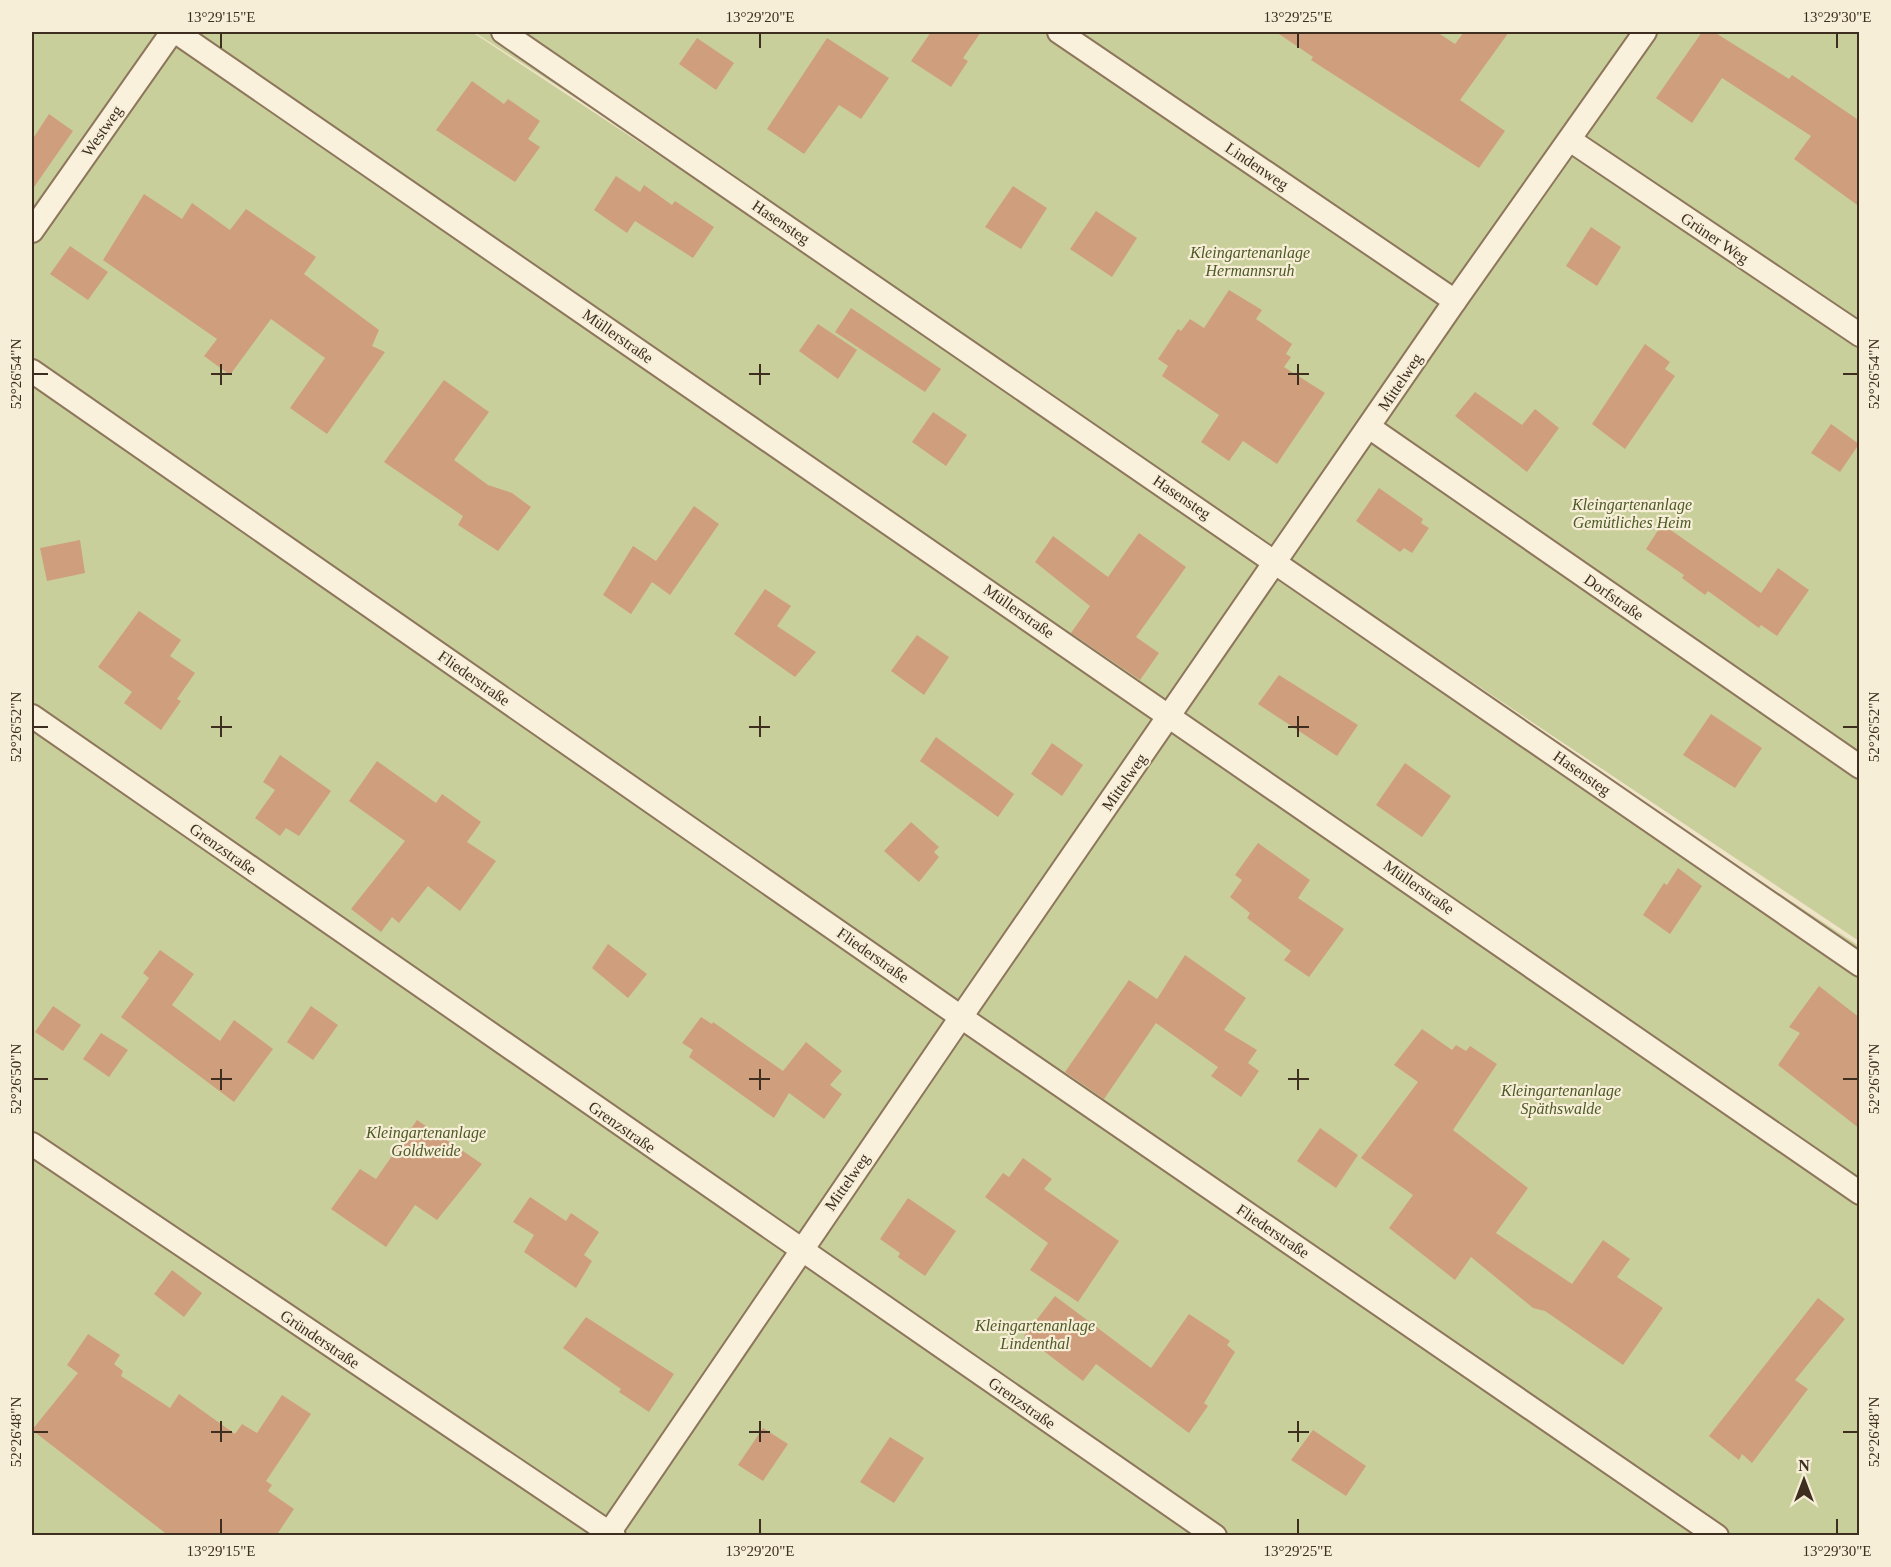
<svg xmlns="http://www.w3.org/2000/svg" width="1891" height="1567" viewBox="0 0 1891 1567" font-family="'Times New Roman',serif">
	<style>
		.green { fill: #c9cf9b }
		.building { fill: #cf9f7d }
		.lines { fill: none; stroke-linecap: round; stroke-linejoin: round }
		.service-casing { stroke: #8d765c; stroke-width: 26 }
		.service { stroke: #faf1dc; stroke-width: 22 }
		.ticks { fill: none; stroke: #3d2e20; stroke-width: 2 }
		.labels { text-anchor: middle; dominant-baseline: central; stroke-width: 4.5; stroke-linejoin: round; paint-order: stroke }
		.street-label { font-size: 16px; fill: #3d2e20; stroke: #f7eed8 }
		.park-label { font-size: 16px; font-style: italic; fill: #4d5a26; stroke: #f7eed8 }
		.neatline { fill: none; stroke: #3d2e20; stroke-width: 2 }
		.ticks-label { font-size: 15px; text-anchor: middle; fill: #3d2e20 }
	</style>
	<rect width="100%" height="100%" fill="#f0e4c8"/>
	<g class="green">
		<polygon points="32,32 472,32 1859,946 1859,1535 32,1535"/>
		<polygon points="474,32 1859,32 1859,941 1314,576"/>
	</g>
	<g class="building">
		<polygon points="931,32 981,32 963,58 968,61 951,87 911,61"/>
		<polygon points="1276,32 1437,32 1455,44 1464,32 1509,32 1460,100 1505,131 1479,168 1311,60 1313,57"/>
		<polygon points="1702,32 1714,32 1789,79 1792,75 1860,121 1860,207 1794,159 1811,136 1722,78 1692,123 1656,98"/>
		<polygon points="697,38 734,63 716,90 679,64"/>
		<polygon points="827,38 889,78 861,119 839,105 804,154 767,129"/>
		<polygon points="472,81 504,104 508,99 540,121 528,139 540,147 515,182 436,130"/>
		<polygon points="49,114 73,131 32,190 32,140"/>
		<polygon points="616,176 640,192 644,185 672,205 675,201 714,227 693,258 635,221 627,233 594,210"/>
		<polygon points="1013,186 1047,208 1021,249 985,227"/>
		<polygon points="144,194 182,219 192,203 230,230 246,209 316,257 304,274 379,330 372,346 385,352 327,434 290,408 325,358 271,319 230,375 204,356 217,339 103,260"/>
		<polygon points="1096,211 1137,238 1112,277 1070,249"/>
		<polygon points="1591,227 1621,247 1597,286 1566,266"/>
		<polygon points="70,246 108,272 88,300 50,274"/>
		<polygon points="1229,290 1262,310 1256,319 1292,344 1286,354 1291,357 1284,367 1325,393 1277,464 1243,441 1229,461 1201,442 1219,415 1162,376 1168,366 1158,359 1178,329 1181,331 1190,319 1204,328"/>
		<polygon points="851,308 941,369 925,392 835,332"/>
		<polygon points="818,324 857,350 838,379 799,351"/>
		<polygon points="1645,344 1670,362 1665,369 1675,376 1625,449 1592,424"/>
		<polygon points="444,380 489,412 454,460 488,485 512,493 531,507 498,551 458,525 463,516 384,462"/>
		<polygon points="1475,392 1522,425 1535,409 1559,428 1527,472 1455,416"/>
		<polygon points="933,412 967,435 946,466 912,442"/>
		<polygon points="1831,424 1859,444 1840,472 1811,453"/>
		<polygon points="1379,488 1423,519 1421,523 1429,528 1412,553 1404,548 1400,552 1356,521"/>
		<polygon points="694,506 719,524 670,595 652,582 631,614 603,595 633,546 656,561"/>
		<polygon points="1662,524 1761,593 1778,568 1809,590 1777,636 1761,625 1759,628 1708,591 1705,595 1682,578 1684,575 1646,549"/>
		<polygon points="1139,533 1186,567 1136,637 1159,653 1140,680 1071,633 1090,606 1035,562 1053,536 1108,577"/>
		<polygon points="80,540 85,573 47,581 40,548"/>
		<polygon points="765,589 791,606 777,626 816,652 795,677 734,634"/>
		<polygon points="139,611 181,640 170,656 195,673 177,699 181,701 161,730 124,703 132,692 98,667"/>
		<polygon points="917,635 949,657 924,695 891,671"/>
		<polygon points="1279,675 1358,725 1337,756 1258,704"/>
		<polygon points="1711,714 1762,748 1735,788 1683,755"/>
		<polygon points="936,737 1014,794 998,817 920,761"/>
		<polygon points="1052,743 1083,765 1062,796 1031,774"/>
		<polygon points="280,755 331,791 299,836 286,828 280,836 255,818 275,790 263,782"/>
		<polygon points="377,761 436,803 442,794 481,822 467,842 496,861 460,911 428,886 399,923 392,917 381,932 351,909 405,841 349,801"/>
		<polygon points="1405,763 1451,796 1422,837 1376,805"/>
		<polygon points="911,822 939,847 934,852 939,857 919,882 884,851"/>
		<polygon points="1258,843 1310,880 1298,898 1344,929 1309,977 1284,960 1291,951 1247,918 1250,913 1230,897 1242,880 1235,875"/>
		<polygon points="1678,868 1702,886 1670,934 1643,915 1664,883 1667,885"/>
		<polygon points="608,944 647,974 628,998 592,968"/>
		<polygon points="160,950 194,974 172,1005 220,1041 234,1020 273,1049 234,1102 121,1017 149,978 143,973"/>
		<polygon points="1185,955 1246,998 1224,1030 1257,1050 1248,1063 1259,1071 1241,1097 1211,1076 1218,1067 1156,1023 1104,1099 1065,1072 1129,980 1157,999"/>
		<polygon points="1819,986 1860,1018 1860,1129 1778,1065 1800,1033 1789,1027"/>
		<polygon points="53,1006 81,1025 63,1051 35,1032"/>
		<polygon points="311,1006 338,1025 313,1060 287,1042"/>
		<polygon points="701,1017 712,1024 713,1022 783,1071 806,1042 842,1071 830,1085 842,1094 824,1119 789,1093 774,1118 689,1057 693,1050 682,1043"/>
		<polygon points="1422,1029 1452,1050 1456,1045 1466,1051 1470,1046 1497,1064 1453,1130 1528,1188 1496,1233 1572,1284 1603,1240 1630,1259 1617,1277 1663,1308 1623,1365 1545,1311 1533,1308 1471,1257 1455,1280 1389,1228 1413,1195 1361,1158 1418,1082 1394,1065"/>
		<polygon points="101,1033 128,1050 109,1077 83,1059"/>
		<polygon points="417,1120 482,1164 437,1220 415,1205 386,1247 331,1209 360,1169 376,1179"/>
		<polygon points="1320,1128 1358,1155 1336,1188 1297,1161"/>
		<polygon points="1023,1158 1052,1179 1044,1189 1119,1241 1078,1302 1030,1270 1048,1243 985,1197 1003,1173 1009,1177"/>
		<polygon points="530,1197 566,1221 571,1213 599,1232 584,1255 592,1261 576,1288 524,1252 534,1235 513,1222"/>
		<polygon points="908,1198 956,1231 925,1276 898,1257 900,1253 880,1239"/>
		<polygon points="172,1270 202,1293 184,1317 154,1294"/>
		<polygon points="1055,1296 1151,1368 1189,1314 1230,1341 1227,1345 1235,1352 1204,1403 1208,1406 1189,1433 1096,1364 1083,1381 1024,1336"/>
		<polygon points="1818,1298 1845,1319 1795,1380 1808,1389 1752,1463 1742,1454 1739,1460 1709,1436"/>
		<polygon points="586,1317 674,1374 649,1412 619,1392 621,1389 563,1348"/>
		<polygon points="88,1334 120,1355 114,1364 123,1371 121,1376 170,1408 179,1394 235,1434 242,1424 257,1433 282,1395 311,1414 266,1481 272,1485 268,1491 294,1509 276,1536 169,1536 32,1430 78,1373 67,1365"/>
		<polygon points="763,1428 788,1444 763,1481 738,1465"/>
		<polygon points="1313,1430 1366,1466 1346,1496 1291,1460"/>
		<polygon points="890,1437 924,1458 894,1503 860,1482"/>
	</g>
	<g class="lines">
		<defs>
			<g id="service">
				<polyline points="176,32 1860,1193"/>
				<polyline points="503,32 1860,965"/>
				<polyline points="1059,32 1455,301"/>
				<polyline points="1570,140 1860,335"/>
				<polyline points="32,231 172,32"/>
				<polyline points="32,371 961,1017 1717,1536"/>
				<polyline points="1369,427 1860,767"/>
				<polyline points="32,716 1215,1536"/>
				<polyline points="32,1144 614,1536"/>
				<polyline points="607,1536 961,1017 1455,301 1645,32"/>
			</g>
		</defs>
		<use href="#service" class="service-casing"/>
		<use href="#service" class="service"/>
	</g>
	<path class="ticks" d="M221 33V48M760 33V48M1298 33V48M1837 33V48M221 364V385M760 364V385M1298 364V385M33 374H48M211 374H232M749 374H770M1288 374H1309M1843 374H1858M221 716V737M760 716V737M1298 716V737M33 727H48M211 727H232M749 727H770M1288 727H1309M1843 727H1858M221 1069V1090M760 1069V1090M1298 1069V1090M33 1079H48M211 1079H232M749 1079H770M1288 1079H1309M1843 1079H1858M221 1421V1442M760 1421V1442M1298 1421V1442M33 1432H48M211 1432H232M749 1432H770M1288 1432H1309M1843 1432H1858M221 1519V1534M760 1519V1534M1298 1519V1534M1837 1519V1534"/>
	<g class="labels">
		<g class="street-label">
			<text transform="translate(102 131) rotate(-55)">Westweg</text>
			<text transform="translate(1257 166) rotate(34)">Lindenweg</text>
			<text transform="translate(781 222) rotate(34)">Hasensteg</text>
			<text transform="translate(1715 238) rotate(34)">Grüner Weg</text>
			<text transform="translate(618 336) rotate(35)">Müllerstraße</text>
			<text transform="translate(1400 382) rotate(-56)">Mittelweg</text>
			<text transform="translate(1182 497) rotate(34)">Hasensteg</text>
			<text transform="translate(1614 597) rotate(35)">Dorfstraße</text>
			<text transform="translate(1019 611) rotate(35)">Müllerstraße</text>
			<text transform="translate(474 678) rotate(35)">Fliederstraße</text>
			<text transform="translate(1582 773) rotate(35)">Hasensteg</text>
			<text transform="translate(1124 782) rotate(-55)">Mittelweg</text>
			<text transform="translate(223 849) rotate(35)">Grenzstraße</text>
			<text transform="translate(1419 887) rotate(35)">Müllerstraße</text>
			<text transform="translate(873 955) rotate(35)">Fliederstraße</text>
			<text transform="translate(622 1127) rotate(35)">Grenzstraße</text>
			<text transform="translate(847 1182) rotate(-55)">Mittelweg</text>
			<text transform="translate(1273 1231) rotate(34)">Fliederstraße</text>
			<text transform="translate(320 1339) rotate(34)">Gründerstraße</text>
			<text transform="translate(1022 1403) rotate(35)">Grenzstraße</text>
		</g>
		<g class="park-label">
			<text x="1250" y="252">Kleingartenanlage<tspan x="1250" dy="18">Hermannsruh</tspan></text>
			<text x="1632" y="504">Kleingartenanlage<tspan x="1632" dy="18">Gemütliches Heim</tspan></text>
			<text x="1561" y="1090">Kleingartenanlage<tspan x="1561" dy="18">Späthswalde</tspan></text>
			<text x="426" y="1132">Kleingartenanlage<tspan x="426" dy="18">Goldweide</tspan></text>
			<text x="1035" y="1325">Kleingartenanlage<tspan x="1035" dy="18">Lindenthal</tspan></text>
		</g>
	</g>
	<rect width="1891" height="1567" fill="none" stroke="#f7eed8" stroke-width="66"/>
	<g transform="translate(1804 1480)" stroke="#f7eed8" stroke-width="4.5" paint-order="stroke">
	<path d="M0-4.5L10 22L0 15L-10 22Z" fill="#3d2e20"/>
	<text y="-9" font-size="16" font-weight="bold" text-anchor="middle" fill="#3d2e20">N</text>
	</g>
	<rect x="33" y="33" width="1825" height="1501" class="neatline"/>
	<g class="ticks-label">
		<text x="221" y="22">13°29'15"E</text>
		<text x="760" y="22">13°29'20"E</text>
		<text x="1298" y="22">13°29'25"E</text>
		<text x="1837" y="22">13°29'30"E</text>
		<text transform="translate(16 374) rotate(-90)" y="5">52°26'54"N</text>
		<text transform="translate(1874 374) rotate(-90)" y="5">52°26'54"N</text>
		<text transform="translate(16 727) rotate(-90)" y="5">52°26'52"N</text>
		<text transform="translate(1874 727) rotate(-90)" y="5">52°26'52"N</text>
		<text transform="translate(16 1079) rotate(-90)" y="5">52°26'50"N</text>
		<text transform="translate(1874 1079) rotate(-90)" y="5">52°26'50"N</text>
		<text transform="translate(16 1432) rotate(-90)" y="5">52°26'48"N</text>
		<text transform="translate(1874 1432) rotate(-90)" y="5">52°26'48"N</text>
		<text x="221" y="1556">13°29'15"E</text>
		<text x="760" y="1556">13°29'20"E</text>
		<text x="1298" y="1556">13°29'25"E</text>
		<text x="1837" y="1556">13°29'30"E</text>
	</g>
</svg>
